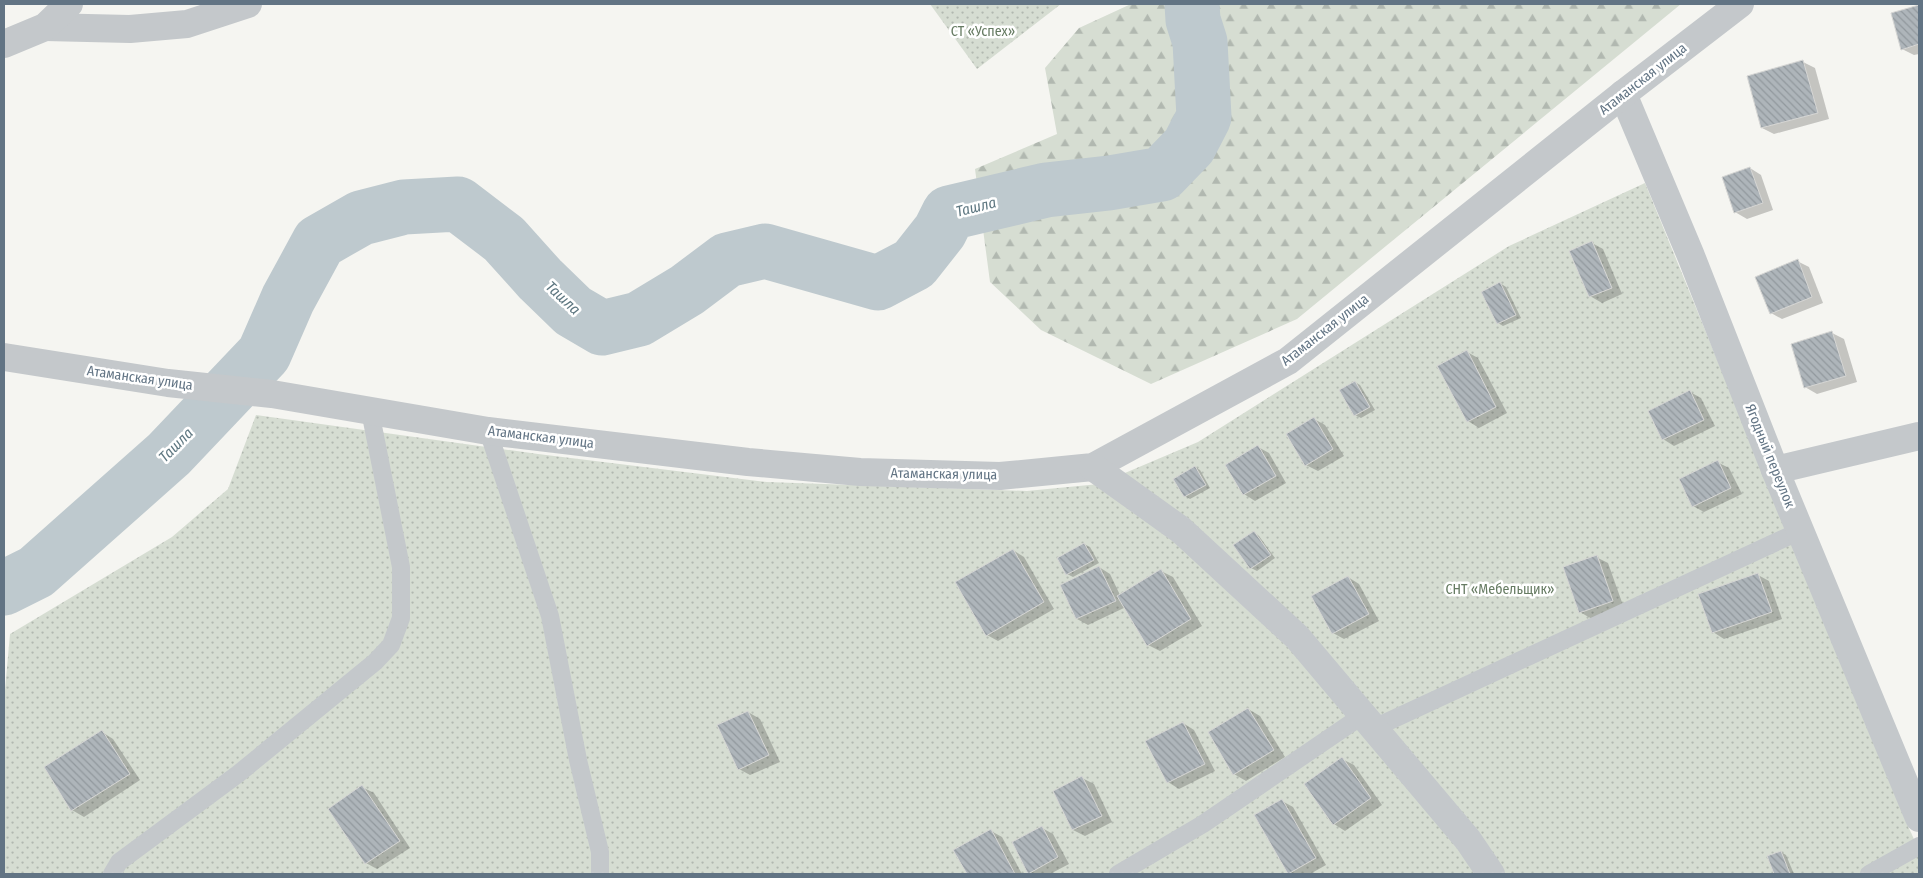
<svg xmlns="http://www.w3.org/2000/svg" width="1923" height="878" viewBox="0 0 1923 878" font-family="'Fira Sans Condensed',sans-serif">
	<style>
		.forest { fill: url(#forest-firs) }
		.park { fill: url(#park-dots) }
		.shadow { fill: #0003 }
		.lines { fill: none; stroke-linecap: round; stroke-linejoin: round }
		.river { stroke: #bec9ce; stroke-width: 55 }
		.building { fill: url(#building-back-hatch); stroke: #d6d6d4 }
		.lane { stroke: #c4c8cb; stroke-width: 18 }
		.street { stroke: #c4c8cb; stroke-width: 28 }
		.labels { text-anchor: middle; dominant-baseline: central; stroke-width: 5; stroke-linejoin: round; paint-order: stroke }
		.park-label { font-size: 14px; fill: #667b62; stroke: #fff }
		.street-label { font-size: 14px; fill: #627484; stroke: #fff }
		.water-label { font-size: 15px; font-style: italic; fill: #5e7781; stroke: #fff }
	</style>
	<defs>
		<pattern id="forest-firs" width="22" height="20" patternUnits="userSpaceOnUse" patternTransform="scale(1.25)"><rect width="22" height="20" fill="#d6ddd2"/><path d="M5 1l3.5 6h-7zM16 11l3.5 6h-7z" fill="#b1b8b0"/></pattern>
		<pattern id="park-dots" width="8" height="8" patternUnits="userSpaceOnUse" patternTransform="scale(1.25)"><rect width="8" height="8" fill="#d6ddd2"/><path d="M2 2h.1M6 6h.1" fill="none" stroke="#b1b8b0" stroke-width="1.8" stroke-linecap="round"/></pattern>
		<pattern id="building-back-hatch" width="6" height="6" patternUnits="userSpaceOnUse" patternTransform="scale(1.25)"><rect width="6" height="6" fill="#aeb5ba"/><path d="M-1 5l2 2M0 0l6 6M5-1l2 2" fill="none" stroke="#91989d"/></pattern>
	</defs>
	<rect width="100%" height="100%" fill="#f5f5f1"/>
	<polygon class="forest" points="1131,4 1681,4 1297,319 1151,384 1041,330 990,282 975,169 1057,134 1045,68 1079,28"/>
	<g class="park">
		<polygon points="930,4 1061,4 977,69"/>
		<polygon points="1645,183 1907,824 1919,850 1919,874 4,874 4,701 10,634 172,537 228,489 256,415 538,454 767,482 1027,491 1099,484 1198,442 1509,246"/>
	</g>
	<g class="shadow">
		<polygon points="1919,6 1919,54 1914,55 1902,49 1892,14"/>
		<polygon points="1803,62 1815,68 1829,119 1774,134 1762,128"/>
		<polygon points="1750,168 1761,175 1773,210 1747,219 1735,212"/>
		<polygon points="1592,243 1603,249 1622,294 1602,303 1590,296"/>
		<polygon points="1797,261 1809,267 1823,303 1782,319 1771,313"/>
		<polygon points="1500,283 1506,287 1521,318 1503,326 1498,323"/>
		<polygon points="1832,333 1844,339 1857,382 1817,394 1805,387"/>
		<polygon points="1467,352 1478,358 1507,413 1479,428 1468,421"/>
		<polygon points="1355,382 1360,385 1375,410 1361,418 1355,415"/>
		<polygon points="1690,392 1701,398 1715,426 1674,446 1663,439"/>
		<polygon points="1314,419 1325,425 1344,456 1318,471 1306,465"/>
		<polygon points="1258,447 1269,453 1286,483 1255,501 1244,494"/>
		<polygon points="1717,462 1729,468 1742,494 1704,512 1693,506"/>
		<polygon points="1195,467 1200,470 1210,488 1190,499 1185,496"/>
		<polygon points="1254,532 1259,536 1275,558 1257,571 1251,568 1235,546"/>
		<polygon points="1084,544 1090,547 1099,563 1073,577 1067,574"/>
		<polygon points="1013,550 1024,557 1054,609 998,641 987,635"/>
		<polygon points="1596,557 1608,563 1624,608 1592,619 1580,612"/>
		<polygon points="1099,567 1110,574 1120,595 1161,571 1173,577 1202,626 1160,651 1148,645 1126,607 1088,625 1077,619 1061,585"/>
		<polygon points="1758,575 1769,581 1782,619 1724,639 1713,632"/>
		<polygon points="1348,577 1359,584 1379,621 1344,639 1333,633"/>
		<polygon points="1248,709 1260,716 1285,757 1246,781 1234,774"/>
		<polygon points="748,712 760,719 780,762 750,775 739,769"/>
		<polygon points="1183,723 1194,730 1215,771 1179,789 1168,782"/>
		<polygon points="102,732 113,739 140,780 84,817 72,810"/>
		<polygon points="1342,759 1354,765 1382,805 1345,831 1334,824"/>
		<polygon points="1082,778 1094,784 1112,822 1085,836 1073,830 1054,792"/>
		<polygon points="362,787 374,793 410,848 377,869 366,863"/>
		<polygon points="1282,801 1293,807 1326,865 1310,874 1289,873 1256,816"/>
		<polygon points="1042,828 1053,834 1069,864 1050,874 1032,874 1029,873"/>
		<polygon points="991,831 1002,837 1022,874 968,874 955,850"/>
		<polygon points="1781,852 1786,855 1794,874 1776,874 1769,857"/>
	</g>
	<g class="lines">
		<polyline class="river" points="4,588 36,572 169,454 264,354 288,299 319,242 361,218 404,207 458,204 504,239 540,279 573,311 602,328 639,319 687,290 727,260 765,251 878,283 914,264 940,231 949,213 1046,190 1109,183 1162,174 1189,146 1204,117 1200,42 1193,20 1192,4"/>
	</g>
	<g class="building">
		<polygon points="1919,5 1919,44 1901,50 1891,13"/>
		<polygon points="1803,60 1818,113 1761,128 1747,76"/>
		<polygon points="1750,167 1763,203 1734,213 1722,177"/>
		<polygon points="1592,241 1612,288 1589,297 1569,251"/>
		<polygon points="1798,259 1812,297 1770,314 1755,277"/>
		<polygon points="1500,282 1516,315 1497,324 1481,292"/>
		<polygon points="1832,331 1846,376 1804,388 1791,344"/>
		<polygon points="1467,350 1496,407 1467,422 1437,366"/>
		<polygon points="1355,381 1370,407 1354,416 1339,390"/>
		<polygon points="1690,390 1704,420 1662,440 1648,411"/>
		<polygon points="1314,417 1333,449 1305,466 1286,434"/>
		<polygon points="1258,445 1276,476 1243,495 1225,465"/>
		<polygon points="1718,460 1731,488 1692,507 1679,479"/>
		<polygon points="1195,466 1206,485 1184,497 1173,479"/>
		<polygon points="1254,531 1271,555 1250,569 1233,545"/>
		<polygon points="1084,543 1094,560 1066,575 1057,558"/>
		<polygon points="1013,549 1044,602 986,636 955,582"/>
		<polygon points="1597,555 1613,601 1579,613 1563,567"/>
		<polygon points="1099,566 1116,601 1076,619 1060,585"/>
		<polygon points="1161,569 1191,619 1147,646 1117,596"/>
		<polygon points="1758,573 1772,612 1712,633 1698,594"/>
		<polygon points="1348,576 1369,614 1332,634 1311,596"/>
		<polygon points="1248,708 1274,750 1233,775 1208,732"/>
		<polygon points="748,711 769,755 738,770 717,725"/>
		<polygon points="1183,722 1205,764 1167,783 1145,741"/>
		<polygon points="102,730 130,774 71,811 44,767"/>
		<polygon points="1342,757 1371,798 1333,825 1304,784"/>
		<polygon points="1082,776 1102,816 1072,830 1053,791"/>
		<polygon points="362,785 400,841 365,864 328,809"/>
		<polygon points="1282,799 1316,858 1288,874 1254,815"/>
		<polygon points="1042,826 1058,857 1028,874 1012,842"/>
		<polygon points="991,829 1015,874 967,874 953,850"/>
		<polygon points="1781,851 1790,874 1774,874 1767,856"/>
	</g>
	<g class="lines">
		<g class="lane">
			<polyline points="488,431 550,616 578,760 600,852 600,874"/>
			<polyline points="1374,728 1800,531"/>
			<polyline points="112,874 119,862 238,774 375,662 391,645 401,618 401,567 370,411"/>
			<polyline points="1118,874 1203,824 1363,715"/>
			<polyline points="1869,874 1919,846"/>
		</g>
		<g class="street">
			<polyline points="45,27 130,29 187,24 248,4"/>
			<polyline points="4,44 45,27 69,4"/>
			<polyline points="1623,94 1691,256 1775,470 1919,818"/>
			<polyline points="4,357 168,383 272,394 488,431 748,462 860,472 1000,476 1093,467 1288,361 1623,94 1740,4"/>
			<polyline points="1093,467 1181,530 1297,637 1468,840 1491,874"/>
			<polyline points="1775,470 1919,436"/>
		</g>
	</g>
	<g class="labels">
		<g class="park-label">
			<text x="983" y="31">СТ «Успех»</text>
			<text x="1500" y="589">СНТ «Мебельщик»</text>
		</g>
		<g class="street-label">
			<text transform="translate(1643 79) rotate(-38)">Атаманская улица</text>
			<text transform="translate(1325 330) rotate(-38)">Атаманская улица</text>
			<text transform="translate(140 378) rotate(8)">Атаманская улица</text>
			<text transform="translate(541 437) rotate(7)">Атаманская улица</text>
			<text transform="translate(1770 456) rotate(68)">Ягодный переулок</text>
			<text transform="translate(944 474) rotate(1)">Атаманская улица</text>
		</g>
		<g class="water-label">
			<text transform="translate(976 207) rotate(-14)">Ташла</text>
			<text transform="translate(563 298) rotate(43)">Ташла</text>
			<text transform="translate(176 445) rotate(-45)">Ташла</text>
		</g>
	</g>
	<rect width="1923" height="878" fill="none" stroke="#627484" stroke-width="10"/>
</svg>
